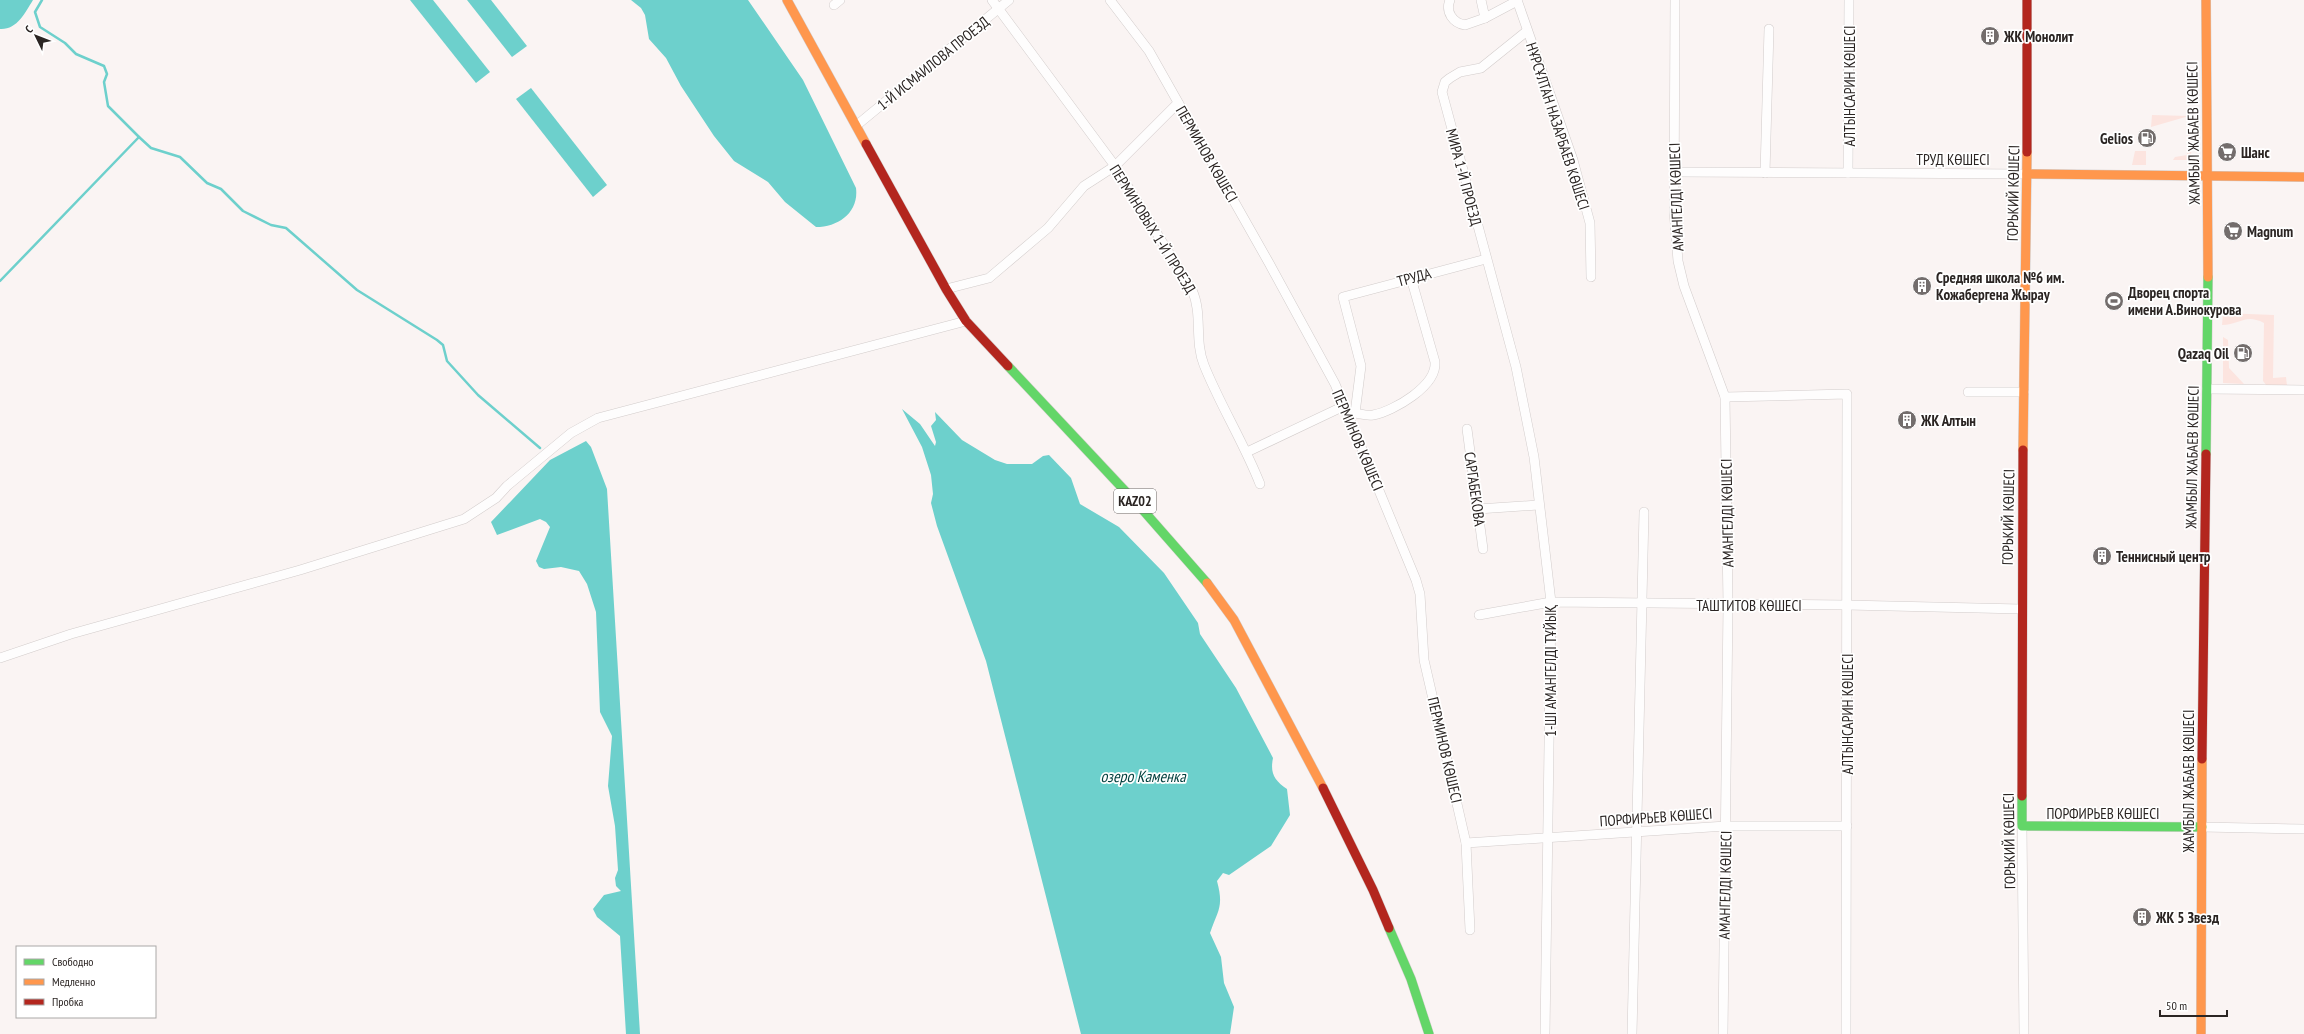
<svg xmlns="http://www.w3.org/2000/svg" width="2304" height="1034" viewBox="0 0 2304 1034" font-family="'PT Sans Narrow',sans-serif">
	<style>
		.green { fill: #fce4df }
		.water { fill: #6dd0cc }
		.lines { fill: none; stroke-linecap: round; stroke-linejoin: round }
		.stream { stroke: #6dd0cc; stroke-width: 2.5 }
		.street-casing { stroke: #d2cccb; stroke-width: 10 }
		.fast-casing { stroke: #d2cccb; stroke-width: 10 }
		.slow-casing { stroke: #d2cccb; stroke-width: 10 }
		.jam-casing { stroke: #d2cccb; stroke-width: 10 }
		.street { stroke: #fefdfd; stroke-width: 9 }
		.fast { stroke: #63d668; stroke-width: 9 }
		.slow { stroke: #ff974d; stroke-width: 9 }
		.jam { stroke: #b3261e; stroke-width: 9 }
		.labels { text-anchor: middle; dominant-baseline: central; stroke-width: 3.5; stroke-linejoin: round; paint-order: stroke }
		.shield { fill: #fff; stroke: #6b6665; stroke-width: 1 }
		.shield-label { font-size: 14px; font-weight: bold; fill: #2b2523 }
		.poi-label { font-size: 15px; font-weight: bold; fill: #2b2523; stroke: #fff; text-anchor: start }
		.street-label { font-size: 15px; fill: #2b2523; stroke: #fff }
		.water-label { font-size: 16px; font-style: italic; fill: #003f3d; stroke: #fff }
	</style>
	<rect width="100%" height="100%" fill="#faf4f3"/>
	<g class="green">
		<polygon points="2152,115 2189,116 2151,127"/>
		<polygon points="2192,127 2191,157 2188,160 2173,160 2175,157 2187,155 2187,130"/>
		<polygon points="2135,151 2146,151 2146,165 2132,165"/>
		<path d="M2223 313 2274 315 2273 378 2286 377 2287 386H2267L2263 381 2264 323C2245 313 2240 325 2222 325Z"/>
		<polygon points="2223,337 2228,340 2229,368 2244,384 2223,383"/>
	</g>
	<g class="water">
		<path d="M0 0H33C25 13 17 30 0 29Z"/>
		<polygon points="410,0 433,0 490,72 476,83"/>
		<polygon points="467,0 491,0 527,46 512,57"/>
		<path d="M631 0H748L803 80 856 188C859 212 839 227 816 227L785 202 768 182 734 161 714 136 681 86 666 58 649 39 645 15 641 8Z"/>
		<polygon points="531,88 607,185 593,197 516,99"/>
		<path d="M902 409 920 424 935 446 936 442 931 426 936 420 935 412 962 440 995 460 1007 464H1032L1043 456 1049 455 1071 478 1080 504 1119 527 1164 573 1198 623 1200 634 1236 688 1273 758C1270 773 1274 780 1287 789L1290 815 1271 846 1229 875 1223 873 1217 881C1224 907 1218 910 1210 933L1221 957 1224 983 1234 1007 1230 1034H1081L986 661 937 526 931 503 933 494 931 475 922 447Z"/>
		<polygon points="586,441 591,447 607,489 640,1034 626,1034 620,936 597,917 593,909 604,895 621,891 616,886 615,878 618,870 615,826 608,786 612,736 600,712 596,612 587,584 579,571 561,567 544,569 539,567 536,561 550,527 546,522 540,519 497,535 491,522 550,460"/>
	</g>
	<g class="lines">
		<g class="stream">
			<polyline points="42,0 35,12 40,27 65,43 76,54 104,66 107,74 104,82 108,106 139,137 151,148 180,157 207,183 221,189 243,211 271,225 286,228 357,290 437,340 443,345 447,361 478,395 540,448"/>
			<polyline points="0,281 139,137"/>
		</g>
		<defs>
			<g id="street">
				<path d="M992 0 1115 166 1192 290C1203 314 1194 340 1204 365 1220 405 1244 443 1260 484"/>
				<polyline points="1110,0 1149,51 1269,263 1335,384 1416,580 1420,594 1424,660 1466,843 1470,930"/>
				<path d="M1450 0C1445 12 1453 23 1465 25L1485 18 1517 1"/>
				<polyline points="1481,0 1485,18"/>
				<polyline points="1517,0 1573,160 1590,223 1591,277"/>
				<polyline points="1675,0 1674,211 1678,261 1684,286 1725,397 1728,605 1723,1034"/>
				<polyline points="834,5 840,0"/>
				<polyline points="1527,31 1481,68 1460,72 1450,78 1445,82 1442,92 1516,367 1534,457 1551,602 1545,1034"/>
				<polyline points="857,125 1009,0"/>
				<polyline points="1674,172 2027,174"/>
				<polyline points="1765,173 1769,29"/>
				<polyline points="1848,173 1849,0"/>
				<polyline points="946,289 989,278 1048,228 1084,186 1115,166 1178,103"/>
				<polyline points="2207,389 2304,390"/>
				<polyline points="1968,392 2024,392"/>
				<polyline points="1725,397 1847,394 1846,1034"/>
				<path d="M1355 413C1361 414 1367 416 1373 415 1394 411 1437 386 1435 362L1411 278"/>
				<polyline points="1348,415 1355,413 1361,366 1343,297 1486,259"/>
				<polyline points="1467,429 1483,549"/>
				<polyline points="1247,452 1344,406"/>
				<polyline points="1478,509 1538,505"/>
				<polyline points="1479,615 1551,602 1847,605 2021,609"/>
				<polyline points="0,658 71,634 300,570 464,519 496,498 507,486 571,433 598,418 966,321"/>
				<polyline points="2022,826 2024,1034"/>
				<polyline points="2202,827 2304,829"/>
				<polyline points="1466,843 1726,826 1847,826"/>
				<polyline points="1632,1034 1644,512"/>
			</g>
			<g id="fast">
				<polyline points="1008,366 1142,509 1207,583"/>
				<polyline points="2206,454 2208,277"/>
				<polyline points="2022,796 2022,826 2202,827"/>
				<polyline points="1389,928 1411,979 1429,1034"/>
			</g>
			<g id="slow">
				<polyline points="787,0 866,144"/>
				<polyline points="2206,0 2208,277"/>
				<polyline points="2027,174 2304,177"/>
				<polyline points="2023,450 2027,152"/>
				<polyline points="1207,583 1234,620 1323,788"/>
				<polyline points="2201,1034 2202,759"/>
			</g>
			<g id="jam">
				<polyline points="2027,0 2027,152"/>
				<polyline points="866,144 946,289 966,321 1008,366"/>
				<polyline points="2202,759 2206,454"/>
				<polyline points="1323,788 1373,890 1389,928"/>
				<polyline points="2022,796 2023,450"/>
			</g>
		</defs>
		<use href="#street" class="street-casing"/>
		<use href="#fast" class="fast-casing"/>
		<use href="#slow" class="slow-casing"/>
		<use href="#jam" class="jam-casing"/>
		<use href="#street" class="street"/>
		<use href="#fast" class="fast"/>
		<use href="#slow" class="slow"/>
		<use href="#jam" class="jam"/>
	</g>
	<defs>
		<symbol id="building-disc" viewBox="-11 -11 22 22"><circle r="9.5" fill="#736d6c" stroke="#fff"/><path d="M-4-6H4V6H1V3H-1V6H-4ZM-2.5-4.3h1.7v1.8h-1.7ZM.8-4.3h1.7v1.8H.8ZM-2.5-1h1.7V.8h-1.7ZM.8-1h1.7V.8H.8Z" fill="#fff"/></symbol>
		<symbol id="fuel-disc" viewBox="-11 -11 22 22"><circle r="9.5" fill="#736d6c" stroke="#fff"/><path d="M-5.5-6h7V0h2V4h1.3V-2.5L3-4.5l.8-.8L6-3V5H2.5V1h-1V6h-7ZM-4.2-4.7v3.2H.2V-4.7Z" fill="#fff"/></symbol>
		<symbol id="supermarket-disc" viewBox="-11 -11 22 22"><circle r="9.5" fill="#736d6c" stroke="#fff"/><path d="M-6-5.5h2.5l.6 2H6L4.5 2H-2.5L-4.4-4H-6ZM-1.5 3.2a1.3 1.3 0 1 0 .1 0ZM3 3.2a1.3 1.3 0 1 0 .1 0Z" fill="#fff"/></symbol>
		<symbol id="stadium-disc" viewBox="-11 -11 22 22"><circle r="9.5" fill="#736d6c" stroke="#fff"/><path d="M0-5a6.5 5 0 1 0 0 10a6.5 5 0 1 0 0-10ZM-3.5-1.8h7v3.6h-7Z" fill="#fff"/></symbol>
	</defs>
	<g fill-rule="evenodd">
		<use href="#building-disc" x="1979" y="25" width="22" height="22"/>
		<use href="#fuel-disc" x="2136" y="127" width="22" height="22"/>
		<use href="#supermarket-disc" x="2216" y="141" width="22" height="22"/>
		<use href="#supermarket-disc" x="2222" y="220" width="22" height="22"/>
		<use href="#building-disc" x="1911" y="275" width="22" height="22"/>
		<use href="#stadium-disc" x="2103" y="290" width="22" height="22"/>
		<use href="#fuel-disc" x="2232" y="342" width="22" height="22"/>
		<use href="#building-disc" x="1896" y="409" width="22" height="22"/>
		<use href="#building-disc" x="2091" y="545" width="22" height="22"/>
		<use href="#building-disc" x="2131" y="906" width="22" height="22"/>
	</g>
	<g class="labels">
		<rect class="shield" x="1114" y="489" width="42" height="24" rx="3"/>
		<g class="shield-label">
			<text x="1135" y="501">KAZ02</text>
		</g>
		<g class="poi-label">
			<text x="2004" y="36">ЖК Монолит</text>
			<text x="2133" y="138" text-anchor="end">Gelios</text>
			<text x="2241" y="152">Шанс</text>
			<text x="2247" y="231">Magnum</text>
			<text x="1936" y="277">Средняя школа №6 им.<tspan x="1936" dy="17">Кожабергена Жырау</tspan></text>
			<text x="2128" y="292">Дворец спорта<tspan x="2128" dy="17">имени А.Винокурова</tspan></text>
			<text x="2229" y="353" text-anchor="end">Qazaq Oil</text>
			<text x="1921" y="420">ЖК Алтын</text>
			<text x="2116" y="556">Теннисный центр</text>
			<text x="2156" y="917">ЖК 5 Звезд</text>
		</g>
		<g class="street-label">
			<text transform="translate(933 63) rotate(-39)">1-Й ИСМАИЛОВА ПРОЕЗД</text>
			<text transform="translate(1849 86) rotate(-90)">АЛТЫНСАРИН КӨШЕСІ</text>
			<text transform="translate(1558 126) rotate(72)">НҰРСҰЛТАН НАЗАРБАЕВ КӨШЕСІ</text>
			<text transform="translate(2193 133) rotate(-91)">ЖАМБЫЛ ЖАБАЕВ КӨШЕСІ</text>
			<text transform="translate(1207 154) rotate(60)">ПЕРМИНОВ КӨШЕСІ</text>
			<text x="1953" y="159">ТРУД КӨШЕСІ</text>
			<text transform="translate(1464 177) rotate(75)">МИРА 1-Й ПРОЕЗД</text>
			<text transform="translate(2013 193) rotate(-89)">ГОРЬКИЙ КӨШЕСІ</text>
			<text transform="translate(1676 197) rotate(-92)">АМАНГЕЛДІ КӨШЕСІ</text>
			<text transform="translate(1153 229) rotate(58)">ПЕРМИНОВЫХ 1-Й ПРОЕЗД</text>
			<text transform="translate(1414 277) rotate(-15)">ТРУДА</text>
			<text transform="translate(1358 440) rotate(67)">ПЕРМИНОВ КӨШЕСІ</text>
			<text transform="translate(2192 457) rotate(-89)">ЖАМБЫЛ ЖАБАЕВ КӨШЕСІ</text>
			<text transform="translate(1475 489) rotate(82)">САРГАБЕКОВА</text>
			<text transform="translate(1727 513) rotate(-91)">АМАНГЕЛДІ КӨШЕСІ</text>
			<text transform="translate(2008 517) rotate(-89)">ГОРЬКИЙ КӨШЕСІ</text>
			<text x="1749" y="605">ТАШТИТОВ КӨШЕСІ</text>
			<text transform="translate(1550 671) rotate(-90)">1-ШІ АМАНГЕЛДІ ТҰЙЫҚ</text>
			<text transform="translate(1847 714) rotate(-90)">АЛТЫНСАРИН КӨШЕСІ</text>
			<text transform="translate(1445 750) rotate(77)">ПЕРМИНОВ КӨШЕСІ</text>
			<text transform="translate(2188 781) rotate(-90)">ЖАМБЫЛ ЖАБАЕВ КӨШЕСІ</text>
			<text x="2103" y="813">ПОРФИРЬЕВ КӨШЕСІ</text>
			<text transform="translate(1656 817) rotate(-4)">ПОРФИРЬЕВ КӨШЕСІ</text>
			<text transform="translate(2009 841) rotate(-91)">ГОРЬКИЙ КӨШЕСІ</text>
			<text transform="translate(1725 885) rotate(-89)">АМАНГЕЛДІ КӨШЕСІ</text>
		</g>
		<g class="water-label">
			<text x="1143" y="776">озеро Каменка</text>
		</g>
	</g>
	<rect x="16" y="946" width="140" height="72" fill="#ffffff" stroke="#aaa8a7"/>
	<rect x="24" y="959" width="20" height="6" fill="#63d668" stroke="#aaa8a7"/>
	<text x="52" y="966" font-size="12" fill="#2b2523">Свободно</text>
	<rect x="24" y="979" width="20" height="6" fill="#ff974d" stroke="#aaa8a7"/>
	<text x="52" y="986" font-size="12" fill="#2b2523">Медленно</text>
	<rect x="24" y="999" width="20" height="6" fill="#b3261e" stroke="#aaa8a7"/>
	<text x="52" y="1006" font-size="12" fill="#2b2523">Пробка</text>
	<g transform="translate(36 36) rotate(313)" stroke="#ffffff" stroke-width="3" paint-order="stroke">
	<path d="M0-3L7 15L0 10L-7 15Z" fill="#2b2523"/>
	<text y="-6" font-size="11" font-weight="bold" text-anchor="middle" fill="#2b2523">С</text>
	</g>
	<path d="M2160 1010v6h67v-6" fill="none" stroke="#2b2523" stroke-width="2"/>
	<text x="2166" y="1010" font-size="12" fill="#2b2523" stroke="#ffffff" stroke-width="3" paint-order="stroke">50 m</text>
</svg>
